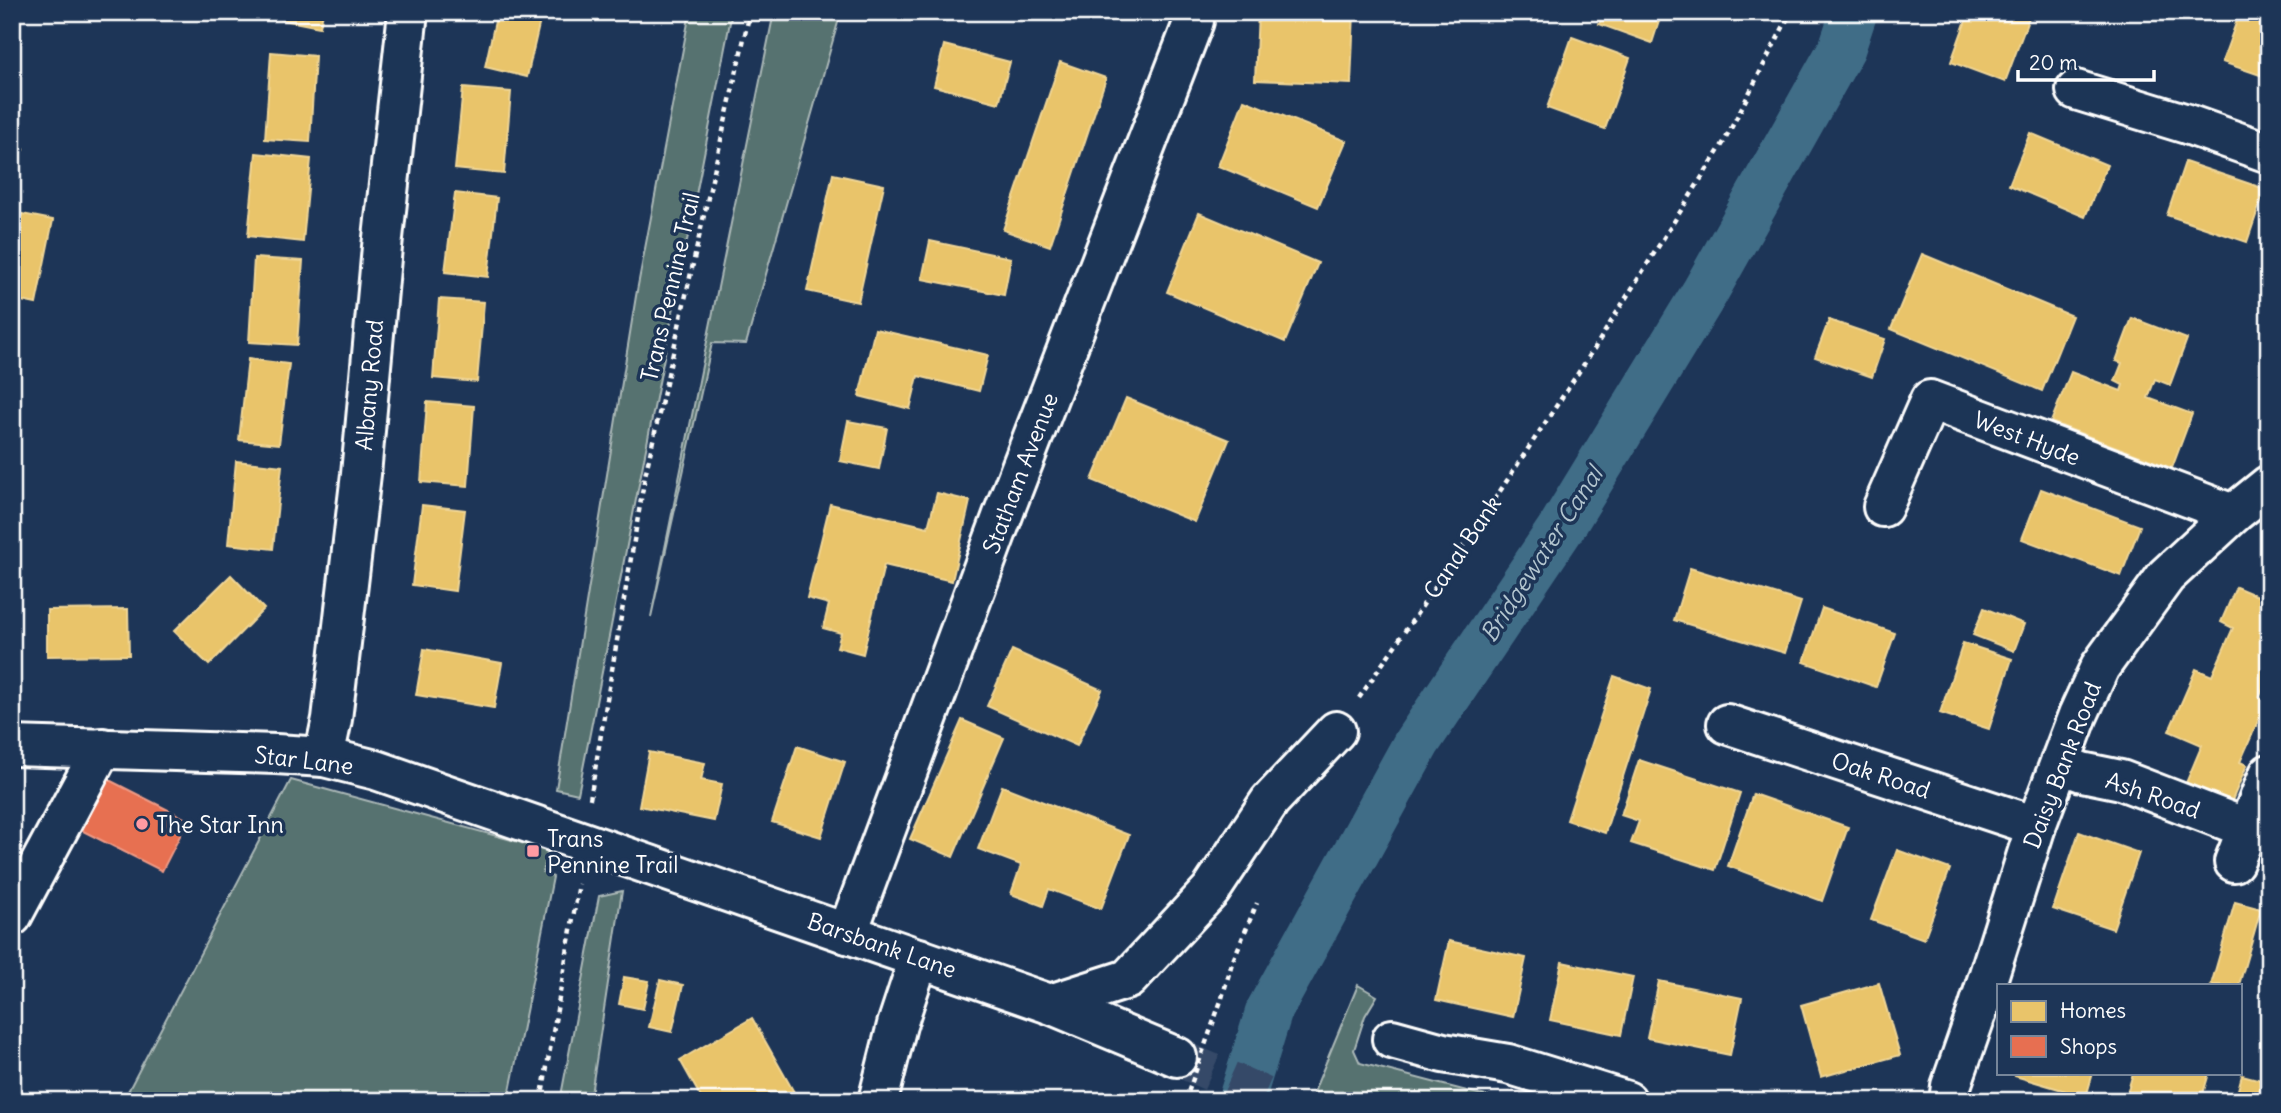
<svg xmlns="http://www.w3.org/2000/svg" width="2281" height="1113" viewBox="0 0 2281 1113" font-family="Delius,sans-serif">
	<style>
		.green { fill: #57726f; stroke: #abb8b7; stroke-width: 2 }
		.homes { fill: #e9c46a; stroke: #f0d697; stroke-width: 2 }
		.shops { fill: #e76f51; stroke: #ee9a85; stroke-width: 2 }
		.lines { fill: none; stroke-linecap: round; stroke-linejoin: round }
		.canal { stroke: #416d87; stroke-width: 47 }
		.minor-tunnel { stroke: #344968; stroke-width: 38; stroke-dasharray: 38 19; stroke-linecap: butt }
		.minor-casing { stroke: #fff; stroke-width: 44 }
		.path { stroke: #fff; stroke-width: 4.5; stroke-dasharray: 5 5; stroke-linecap: butt }
		.minor { stroke: #1d3557; stroke-width: 38 }
		.path-bridge { stroke: #fff; stroke-width: 4.5; stroke-dasharray: 5 5; stroke-linecap: butt }
		.poi-dot { fill: #ff9aa2; stroke: #1d3557; stroke-width: 2.5 }
		.labels { text-anchor: middle; dominant-baseline: central; stroke-width: 7; stroke-linejoin: round; paint-order: stroke }
		.street-label { font-size: 23px; fill: #fff; stroke: #1d3557 }
		.poi-label { font-size: 23px; fill: #fff; stroke: #1d3557; text-anchor: start }
		.water-label { font-size: 24px; font-style: italic; fill: #b3c5cf; stroke: #1d3557 }
	</style>
	<rect width="100%" height="100%" fill="#1d3557"/>
	<filter id="ink" filterUnits="userSpaceOnUse"><feTurbulence type="fractalNoise" baseFrequency=".0143" numOctaves="2"/><feDisplacementMap in="SourceGraphic" scale="14" xChannelSelector="R" yChannelSelector="G"/><feConvolveMatrix kernelMatrix="1 2 1 2 8 2 1 2 1" color-interpolation-filters="sRGB"/></filter>
	<g filter="url(#ink)">
		<g class="green">
			<polygon points="690,12 732,12 578,794 556,789 636,296"/>
			<polygon points="774,12 841,12 746,344 712,343 651,617"/>
			<polygon points="291,780 548,850 543,872 553,877 508,1101 123,1101"/>
			<polygon points="622,891 590,1101 560,1101 599,896"/>
			<polygon points="1358,985 1377,996 1365,1016 1354,1050 1360,1063 1505,1101 1338,1101 1314,1093 1317,1084"/>
		</g>
		<g class="homes">
			<polygon points="274,12 323,12 320,27 273,18"/>
			<polygon points="497,12 542,12 527,77 485,67"/>
			<polygon points="1023,12 1117,12 1117,16"/>
			<polygon points="1258,12 1354,12 1351,84 1255,80"/>
			<polygon points="1604,12 1662,12 1652,43 1599,24"/>
			<polygon points="1969,12 2031,12 2005,82 1951,62"/>
			<polygon points="2240,12 2269,20 2269,78 2222,62"/>
			<polygon points="1572,37 1630,58 1605,129 1547,108"/>
			<polygon points="944,45 1010,62 999,103 934,86"/>
			<polygon points="271,52 315,56 310,142 265,139"/>
			<polygon points="1060,62 1106,78 1050,246 1003,230"/>
			<polygon points="463,88 511,92 504,174 455,169"/>
			<polygon points="1244,100 1346,141 1318,207 1218,166"/>
			<polygon points="2030,133 2107,165 2085,217 2009,185"/>
			<polygon points="12,139 24,149 12,163"/>
			<polygon points="256,153 311,159 303,242 248,236"/>
			<polygon points="2185,162 2265,189 2247,242 2167,215"/>
			<polygon points="833,174 884,185 858,302 807,291"/>
			<polygon points="455,193 497,198 488,277 445,272"/>
			<polygon points="12,212 53,220 36,304 12,299"/>
			<polygon points="1199,213 1318,263 1285,342 1167,292"/>
			<polygon points="930,241 1011,258 1004,295 922,279"/>
			<polygon points="1922,254 2072,316 2042,391 1891,329"/>
			<polygon points="254,258 303,261 297,345 249,342"/>
			<polygon points="439,299 484,302 477,382 433,378"/>
			<polygon points="2132,318 2187,339 2170,385 2155,379 2148,398 2192,414 2172,468 2051,422 2071,372 2121,391 2123,385 2115,381 2122,363 2116,361"/>
			<polygon points="1829,320 1885,339 1872,377 1815,357"/>
			<polygon points="875,329 988,355 979,391 918,376 910,409 859,396"/>
			<polygon points="248,359 289,364 279,444 239,440"/>
			<polygon points="1126,398 1229,440 1195,522 1092,480"/>
			<polygon points="427,402 474,406 468,486 421,482"/>
			<polygon points="848,421 887,428 879,469 840,461"/>
			<polygon points="236,461 282,466 273,549 228,544"/>
			<polygon points="2041,489 2140,526 2121,576 2022,539"/>
			<polygon points="937,493 970,501 952,581 884,565 863,654 837,647 841,633 823,628 829,604 807,598 830,504 928,527"/>
			<polygon points="422,505 465,510 455,591 412,585"/>
			<polygon points="1690,568 1801,602 1785,653 1674,620"/>
			<polygon points="231,575 264,609 209,665 174,631"/>
			<polygon points="2236,587 2269,601 2269,627 2264,638 2269,640 2269,676 2259,698 2267,701 2240,762 2247,765 2231,803 2186,783 2202,745 2169,731 2196,669 2212,676 2233,628 2221,622"/>
			<polygon points="1822,608 1895,633 1876,687 1804,662"/>
			<polygon points="1984,608 2024,624 2014,651 1973,635"/>
			<polygon points="128,609 129,655 47,656 47,610"/>
			<polygon points="1963,643 2012,659 1989,729 1940,713"/>
			<polygon points="424,649 502,663 494,708 416,695"/>
			<polygon points="1012,650 1102,690 1077,746 987,706"/>
			<polygon points="1614,676 1651,689 1605,833 1567,820"/>
			<polygon points="962,720 1004,738 953,857 910,839"/>
			<polygon points="797,746 845,762 821,837 772,822"/>
			<polygon points="649,752 705,763 701,780 722,784 714,821 639,806"/>
			<polygon points="1639,760 1740,793 1715,870 1631,843 1639,821 1621,815"/>
			<polygon points="1002,786 1129,835 1101,909 1049,889 1043,906 1011,894 1021,865 978,849"/>
			<polygon points="1753,794 1848,827 1822,901 1728,866"/>
			<polygon points="2079,832 2139,853 2113,929 2053,909"/>
			<polygon points="1897,850 1950,869 1924,939 1871,920"/>
			<polygon points="2235,902 2261,909 2239,985 2211,985"/>
			<polygon points="1449,941 1526,958 1513,1017 1436,1000"/>
			<polygon points="1562,962 1633,977 1621,1035 1550,1020"/>
			<polygon points="624,977 649,981 643,1009 619,1004"/>
			<polygon points="660,980 683,985 672,1032 649,1027"/>
			<polygon points="1659,981 1742,998 1730,1055 1647,1038"/>
			<polygon points="1879,983 1900,1055 1821,1077 1801,1005"/>
			<polygon points="752,1018 799,1101 703,1101 680,1060"/>
			<polygon points="2016,1073 2093,1073 2086,1097 2015,1076"/>
			<polygon points="2133,1073 2209,1073 2201,1101 2125,1101"/>
			<polygon points="2242,1075 2269,1082 2269,1101 2235,1101"/>
		</g>
		<polygon class="shops" points="107,779 188,820 162,871 81,830"/>
		<g class="lines">
			<polyline class="canal" points="1241,1101 1269,1011 1417,742 1563,525 1705,292 1842,48 1854,12"/>
			<polyline class="minor-tunnel" points="1177,1057 1276,1101"/>
			<defs>
				<g id="minor">
					<polyline points="2076,90 2187,124 2269,153"/>
					<polyline points="1883,507 1930,400 2233,514"/>
					<polyline points="1727,724 2036,826"/>
					<polyline points="12,746 276,754 324,757 376,770 1050,1004 1177,1057"/>
					<polyline points="324,757 332,719 361,474 382,247 408,12"/>
					<polyline points="2060,764 2082,772 2121,780 2246,828"/>
					<polyline points="2234,862 2269,774"/>
					<polyline points="12,916 102,748"/>
					<polyline points="847,934 1007,504 1194,21 1194,12"/>
					<polyline points="1050,1004 1128,979 1211,890 1270,801 1336,731"/>
					<polyline points="1392,1039 1443,1053 1508,1064 1627,1101"/>
					<polyline points="878,1101 897,1025 919,958"/>
					<polyline points="1949,1101 1951,1086 1978,1009 2036,826 2078,715 2100,667 2166,576 2233,514 2269,485"/>
				</g>
			</defs>
			<use href="#minor" class="minor-casing"/>
			<g class="path">
				<polyline points="1359,698 1467,541 1592,352 1724,142 1791,12"/>
				<polyline points="590,799 645,476 750,12"/>
				<polyline points="1222,998 1232,963 1257,903"/>
				<polyline points="541,1101 579,884"/>
			</g>
			<use href="#minor" class="minor"/>
			<polyline class="path-bridge" points="1185,1101 1222,998"/>
		</g>
	</g>
	<g class="poi-dot">
		<circle cx="142" cy="824" r="7"/>
		<rect x="526" y="844" width="14" height="14" rx="3.5"/>
	</g>
	<g class="labels">
		<g class="street-label">
			<text transform="translate(670 287) rotate(-77)">Trans Pennine Trail</text>
			<text transform="translate(369 385) rotate(-85)">Albany Road</text>
			<text transform="translate(2027 438) rotate(21)">West Hyde</text>
			<text transform="translate(1020 473) rotate(-69)">Statham Avenue</text>
			<text transform="translate(1462 547) rotate(-56)">Canal Bank</text>
			<text transform="translate(304 760) rotate(7)">Star Lane</text>
			<text transform="translate(2062 765) rotate(-69)">Daisy Bank Road</text>
			<text transform="translate(1881 775) rotate(18)">Oak Road</text>
			<text transform="translate(2153 795) rotate(19)">Ash Road</text>
			<text transform="translate(882 945) rotate(19)">Barsbank Lane</text>
		</g>
		<g class="poi-label">
			<text x="156" y="824">The Star Inn</text>
			<text x="547" y="838">Trans<tspan x="547" dy="26">Pennine Trail</tspan></text>
		</g>
		<g class="water-label">
			<text transform="translate(1541 554) rotate(-57)">Bridgewater Canal</text>
		</g>
	</g>
	<rect width="2281" height="1113" fill="none" stroke="#1d3557" stroke-width="42"/>
	<rect x="21" y="21" width="2239" height="1071" fill="none" stroke="#fff" stroke-width="2.5" filter="url(#ink)"/>
	<rect x="1997" y="984" width="245" height="91" fill="#1d3557" stroke="#77869a" stroke-width="2"/>
	<rect x="2011" y="1001" width="35" height="21" fill="#e9c46a" stroke="#77869a" stroke-width="2"/>
	<text x="2060" y="1018" font-size="21" fill="#ffffff">Homes</text>
	<rect x="2011" y="1036" width="35" height="21" fill="#e76f51" stroke="#77869a" stroke-width="2"/>
	<text x="2060" y="1054" font-size="21" fill="#ffffff">Shops</text>
	<path d="M2018 70v10h136v-10" fill="none" stroke="#ffffff" stroke-width="3.5"/>
	<text x="2029" y="70" font-size="21" fill="#ffffff" stroke="#1d3557" stroke-width="5" paint-order="stroke">20 m</text>
</svg>
